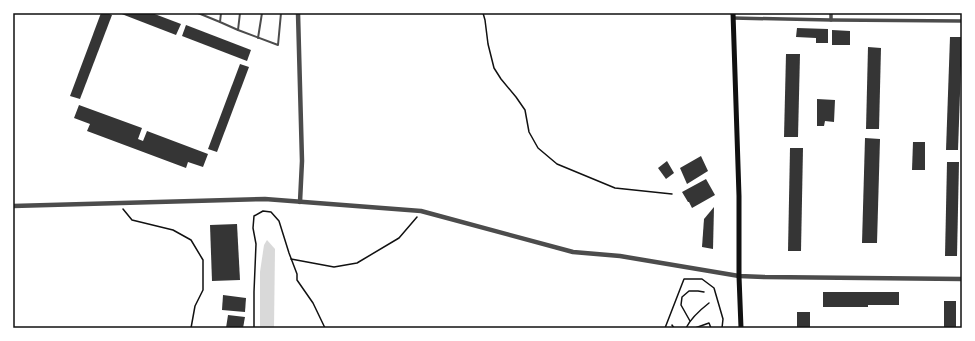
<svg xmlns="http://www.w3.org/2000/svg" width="975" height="341" viewBox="0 0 975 341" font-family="'Crimson Pro',serif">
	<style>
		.water { fill: #d9d9d9 }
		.building { fill: #353535 }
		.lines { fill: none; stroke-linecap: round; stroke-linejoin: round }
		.path { stroke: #111; stroke-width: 1.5 }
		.service { stroke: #4c4c4c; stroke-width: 2 }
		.minor { stroke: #4c4c4c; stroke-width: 3.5 }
		.tertiary { stroke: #4c4c4c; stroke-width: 4.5 }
		.secondary { stroke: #111; stroke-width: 5 }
		.neatline { fill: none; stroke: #111; stroke-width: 1.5 }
	</style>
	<rect width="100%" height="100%" fill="#fff"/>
	<polygon class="water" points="267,240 275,249 274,328 260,328 260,272 264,245"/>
	<g class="building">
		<polygon points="101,13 107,13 112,15 80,99 70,96"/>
		<polygon points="119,13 152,13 181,24 176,35"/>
		<polygon points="186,25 251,50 247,61 182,36"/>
		<polygon points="797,28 828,29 828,43 816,43 816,38 796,37"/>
		<polygon points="832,30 850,31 850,45 832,45"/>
		<polygon points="950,37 962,37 958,150 946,150"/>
		<polygon points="868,47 881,48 879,129 866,129"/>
		<polygon points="786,54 800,54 798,137 784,137"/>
		<polygon points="240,64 249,67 217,152 208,149"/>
		<polygon points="817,99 835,100 834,122 825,121 824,126 817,126"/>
		<polygon points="79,105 142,128 138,139 143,141 147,131 208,154 203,167 188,162 186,168 87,131 90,124 74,118"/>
		<polygon points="865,138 880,139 877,243 862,243"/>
		<polygon points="913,142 925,142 925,170 912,170"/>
		<polygon points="790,148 803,148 801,251 788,251"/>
		<polygon points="701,156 708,171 687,184 680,168"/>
		<polygon points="667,161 674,173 666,179 658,168"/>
		<polygon points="947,162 959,162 957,256 945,256"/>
		<polygon points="706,179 715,195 692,208 689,202 688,202 682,192"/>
		<polygon points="714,207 713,249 702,247 704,219"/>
		<polygon points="237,224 240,280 212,281 210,225"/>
		<polygon points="823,292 899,292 899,305 868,305 868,307 823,307"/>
		<polygon points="223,295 246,298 245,312 222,310"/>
		<rect x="944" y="301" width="12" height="27"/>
		<rect x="797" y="312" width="13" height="16"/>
		<polygon points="228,315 245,317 243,328 226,328"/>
	</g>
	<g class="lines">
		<g class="path">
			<polyline points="483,13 485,20 488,44 494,68 501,79 516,97 525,110 529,132 538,148 557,164 615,188 672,194"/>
			<polyline points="123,209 132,220 173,230 191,240 203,260 203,290 195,306 191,328"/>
			<polyline points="291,259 334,267 357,263 399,238 417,217"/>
			<polyline points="690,321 681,305 682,297 689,291 698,291 704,292"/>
			<polyline points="672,325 674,328"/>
			<polyline points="254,328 254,292 256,244 253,228 254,216 263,211 271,212 279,221 289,253 297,274 297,280 313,303 325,328"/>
			<polyline points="665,328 684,279 702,279 714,288 723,319 722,328"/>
			<path d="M686 328C691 318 700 310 709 303"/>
			<polyline points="695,328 709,323 711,328"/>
		</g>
		<g class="service">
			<polyline points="198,13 220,22"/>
			<polyline points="221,13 220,22 238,30 240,13"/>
			<polyline points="238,30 278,45 281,13"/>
			<polyline points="258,38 262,13"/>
		</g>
		<g class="minor">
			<polyline points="733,18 831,20 962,21"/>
			<polyline points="831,20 831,13"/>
		</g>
		<g class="tertiary">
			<polyline points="298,13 302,161 300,202"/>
			<polyline points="13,206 265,199 421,211 573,252 620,256 739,276 765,277 962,279"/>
		</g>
		<polyline class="secondary" points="733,13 739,196 739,276 741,328"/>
	</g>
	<rect width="975" height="341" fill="none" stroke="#ffffff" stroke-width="28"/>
	<rect x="14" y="14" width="947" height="313" class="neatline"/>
</svg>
